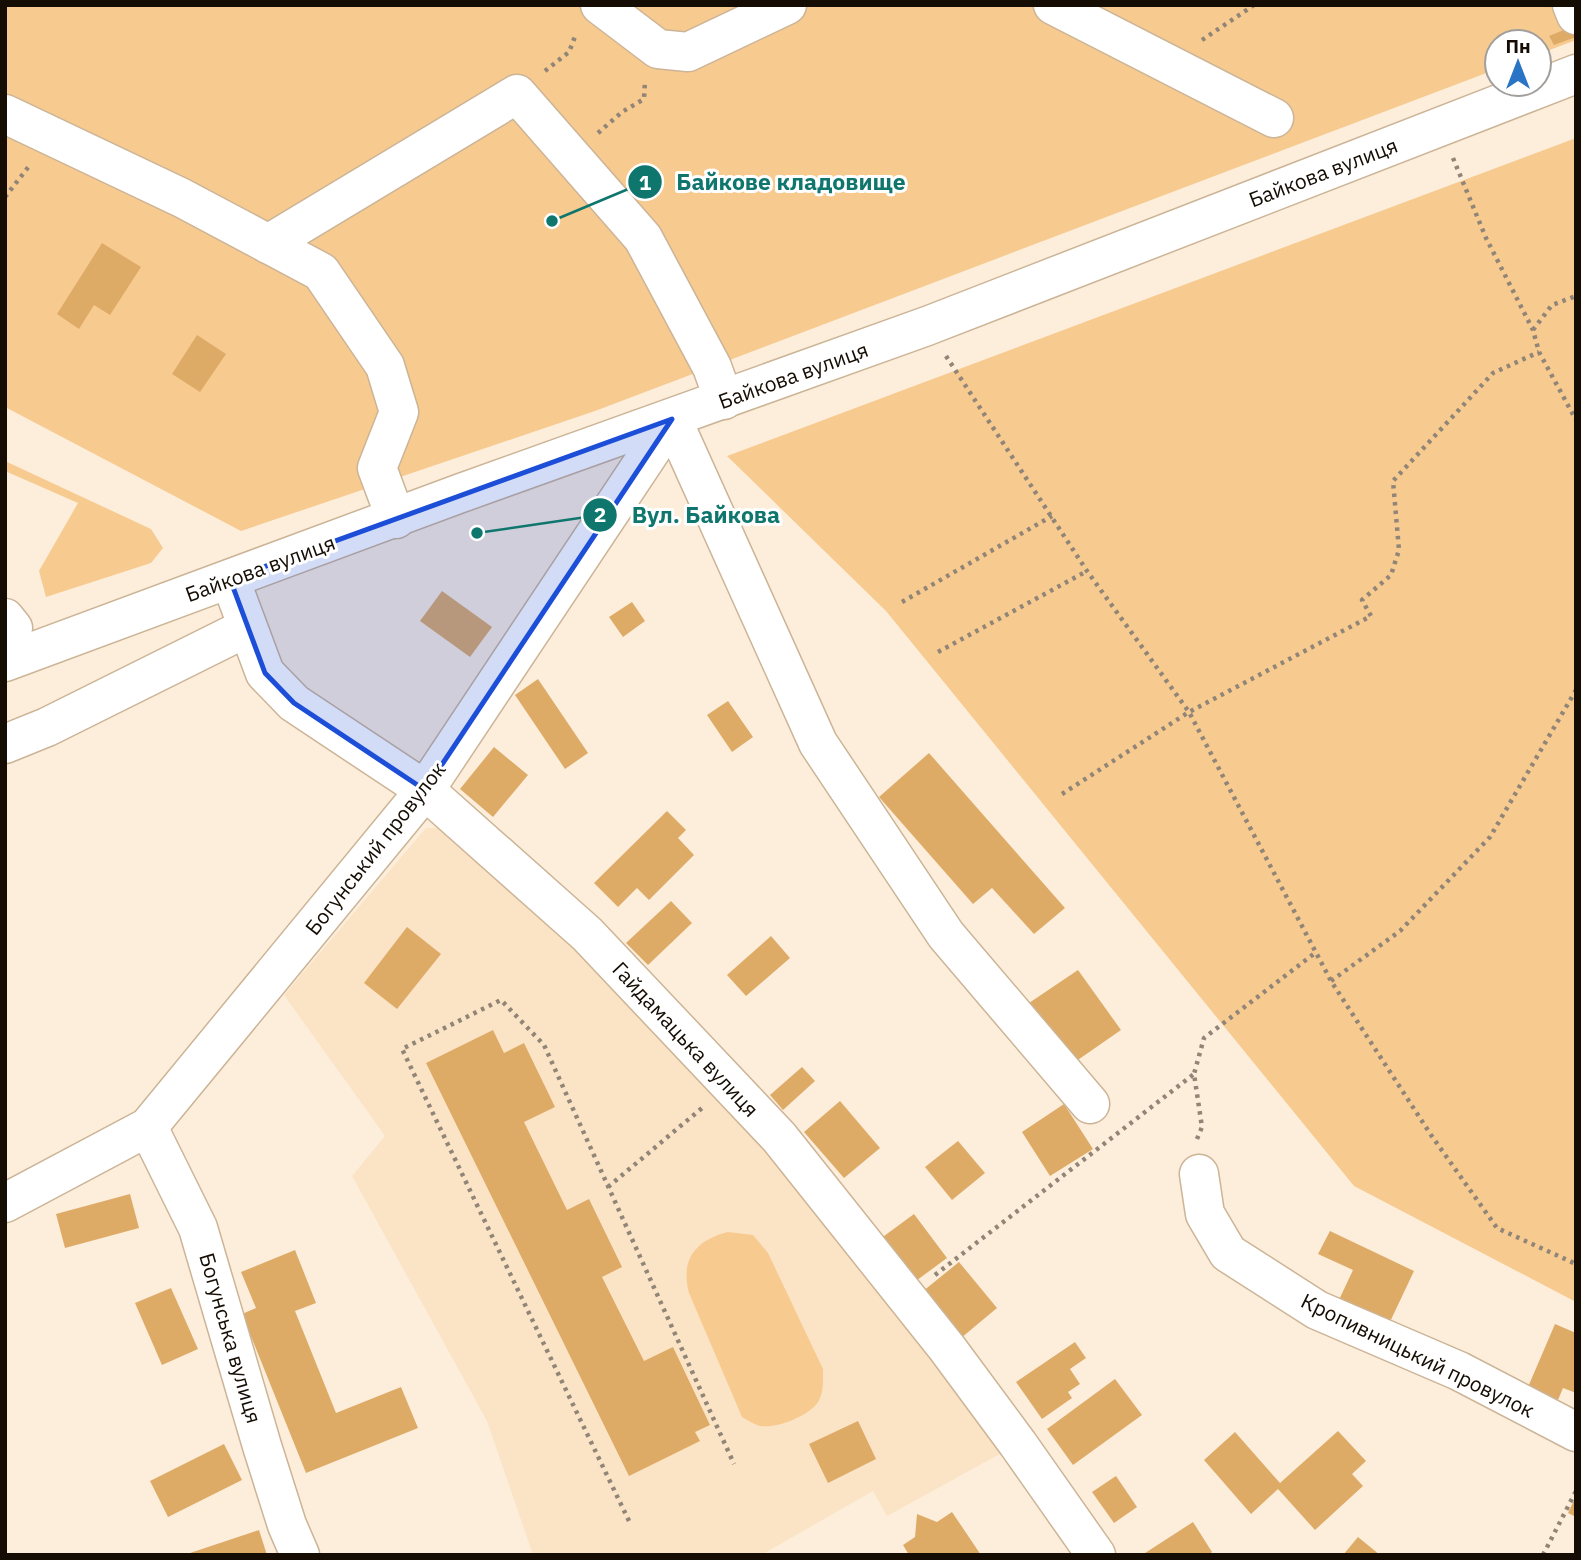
<svg xmlns="http://www.w3.org/2000/svg" width="1581" height="1560" viewBox="0 0 1581 1560" font-family="'IBM Plex Sans',sans-serif">
	<style>
		.built { fill: #fbe3c5 }
		.green { fill: #f7ca90 }
		.building { fill: #deab67 }
		.lines { fill: none; stroke-linecap: round; stroke-linejoin: round }
		.minor-casing { stroke: #ccb496; stroke-width: 41 }
		.path { stroke: #918577; stroke-width: 4.5; stroke-dasharray: 3.5 5; stroke-linecap: butt }
		.minor { stroke: #fff; stroke-width: 38 }
		.marked { fill: #1d4ed8; fill-opacity: 0.2; stroke: #1d4ed8; stroke-width: 5; stroke-linejoin: round }
		.labels { text-anchor: middle; dominant-baseline: central; stroke-width: 6; stroke-linejoin: round; paint-order: stroke }
		.street-label { font-size: 21px; fill: #150d04; stroke: #fff }
		.leader { fill: none; stroke: #0f766e; stroke-width: 2.5 }
		.callout-dot { fill: #0f766e; stroke: #fff; stroke-width: 2.5 }
		.mark-label { font-size: 21px; text-anchor: middle; font-weight: bold; fill: #fff }
		.callout-label { font-size: 23px; text-anchor: middle; font-weight: bold; fill: #0f766e; stroke: #fff; stroke-width: 6; stroke-linejoin: round; paint-order: stroke }
	</style>
	<rect width="100%" height="100%" fill="#fdeedc"/>
	<polygon class="built" points="426,828 468,828 587,934 1018,1444 887,1516 873,1491 761,1555 533,1555 487,1421 352,1176 385,1136 284,995"/>
	<g class="green">
		<polygon points="5,5 1576,5 1576,40 1539,54 1539,42 1497,42 1497,69 595,411 241,531 5,407"/>
		<polygon points="1576,138 1576,1302 1354,1186 886,611 727,456"/>
		<polygon points="5,461 151,529 163,548 151,563 46,597 39,571 78,503 5,471"/>
		<path d="M728 1232 753 1235 768 1253 823 1369C823 1380 824 1392 818 1402 809 1416 773 1431 757 1425 752 1423 747 1420 742 1417L689 1293C680 1259 696 1240 728 1232Z"/>
	</g>
	<g class="building">
		<polygon points="1576,25 1576,37 1554,45 1549,36"/>
		<polygon points="102,243 141,267 110,315 94,305 79,329 57,314"/>
		<polygon points="197,335 226,354 200,392 172,374"/>
		<polygon points="442,591 492,627 470,657 420,621"/>
		<polygon points="632,602 645,621 623,637 609,617"/>
		<polygon points="538,679 588,753 565,769 515,695"/>
		<polygon points="728,701 753,737 732,752 707,715"/>
		<polygon points="494,747 528,775 493,817 460,789"/>
		<polygon points="929,753 1065,908 1034,934 992,888 973,904 879,797"/>
		<polygon points="667,811 686,830 678,838 694,855 649,900 637,888 618,907 594,883"/>
		<polygon points="671,901 692,923 648,965 626,943"/>
		<polygon points="407,927 441,954 397,1009 364,983"/>
		<polygon points="771,936 790,958 746,996 727,975"/>
		<polygon points="1078,970 1121,1030 1072,1064 1029,1003"/>
		<polygon points="493,1030 504,1053 524,1043 555,1107 524,1122 567,1210 589,1199 622,1267 602,1277 644,1361 673,1347 710,1425 695,1432 700,1441 629,1476 426,1063"/>
		<polygon points="802,1067 815,1081 783,1110 770,1095"/>
		<polygon points="840,1101 880,1148 844,1178 804,1132"/>
		<polygon points="1064,1104 1093,1149 1050,1176 1022,1132"/>
		<polygon points="958,1141 985,1173 952,1200 925,1167"/>
		<polygon points="130,1194 139,1228 65,1248 56,1214"/>
		<polygon points="914,1214 947,1258 909,1286 876,1242"/>
		<polygon points="1330,1231 1414,1271 1388,1326 1338,1302 1353,1270 1318,1254"/>
		<polygon points="295,1250 316,1303 295,1311 336,1413 401,1387 418,1428 306,1473 242,1314 256,1308 241,1272"/>
		<polygon points="959,1262 997,1308 955,1343 917,1296"/>
		<polygon points="171,1288 198,1349 162,1365 135,1303"/>
		<polygon points="1555,1324 1576,1333 1576,1393 1563,1388 1558,1400 1528,1387"/>
		<polygon points="1075,1342 1086,1358 1070,1369 1080,1384 1068,1392 1072,1398 1042,1419 1016,1382"/>
		<polygon points="1115,1379 1142,1415 1073,1465 1047,1429"/>
		<polygon points="858,1421 876,1459 828,1483 809,1444"/>
		<polygon points="1338,1431 1366,1461 1352,1474 1363,1486 1315,1530 1278,1489 1251,1514 1204,1460 1235,1432 1280,1483"/>
		<polygon points="224,1444 242,1480 168,1517 150,1481"/>
		<polygon points="1116,1476 1137,1507 1114,1523 1092,1492"/>
		<polygon points="1576,1496 1576,1517 1568,1513"/>
		<polygon points="952,1512 981,1555 909,1555 903,1545 915,1537 917,1514 937,1522"/>
		<polygon points="1193,1522 1212,1552 1209,1555 1142,1555"/>
		<polygon points="259,1530 267,1555 187,1555 187,1554"/>
		<polygon points="1358,1537 1380,1555 1343,1555"/>
	</g>
	<g class="lines">
		<defs>
			<g id="minor">
				<polyline points="600,5 658,49 688,52 787,5"/>
				<polyline points="1053,5 1274,118"/>
				<polyline points="1572,5 1576,15"/>
				<polyline points="5,114 182,198 321,272 385,366 399,412 377,468 396,519"/>
				<polyline points="268,244 517,94 643,238 712,367 724,400"/>
				<polyline points="672,419 818,743 946,935 1090,1104"/>
				<polyline points="230,579 265,673 294,703 425,790 587,934 779,1137 947,1348 1018,1444 1096,1555"/>
				<polyline points="5,618 13,628"/>
				<polyline points="5,662 461,493 927,326 1576,74"/>
				<polyline points="5,744 47,727 246,628"/>
				<polyline points="148,1127 198,1228 262,1446 287,1525 300,1555"/>
				<polyline points="1199,1174 1205,1214 1228,1253 1317,1310 1459,1371 1576,1432"/>
				<polyline points="5,1203 148,1127 425,790 672,419"/>
			</g>
		</defs>
		<use href="#minor" class="minor-casing"/>
		<g class="path">
			<polyline points="1202,40 1254,5"/>
			<polyline points="545,71 569,52 576,34"/>
			<polyline points="598,133 622,112 644,99 645,81"/>
			<polyline points="1453,158 1486,238 1533,330 1539,352 1576,420"/>
			<polyline points="5,197 30,165"/>
			<polyline points="1533,330 1552,305 1576,296"/>
			<polyline points="946,356 1087,571 1189,712 1331,981 1431,1135 1497,1228 1576,1264"/>
			<polyline points="902,602 1052,516"/>
			<polyline points="938,652 1087,571"/>
			<polyline points="1062,794 1189,712 1371,616 1362,600 1391,575 1399,550 1393,481 1493,373 1539,352"/>
			<polyline points="1331,981 1400,931 1490,837 1576,690"/>
			<polyline points="1197,1139 1202,1127 1194,1074 1204,1038 1315,953"/>
			<polyline points="608,1187 702,1108"/>
			<polyline points="935,1275 1194,1074"/>
			<polyline points="629,1521 402,1049 501,1000 544,1045 734,1464"/>
			<polyline points="1543,1555 1576,1491"/>
		</g>
		<use href="#minor" class="minor"/>
	</g>
	<path class="marked" d="M672 419 425 790 294 703 265 673 230 579Z"/>
	<g class="labels">
		<g class="street-label">
			<text transform="translate(1323 172) rotate(-21)">Байкова вулиця</text>
			<text transform="translate(793 375) rotate(-20)">Байкова вулиця</text>
			<text transform="translate(260 568) rotate(-20)">Байкова вулиця</text>
			<text transform="translate(375 848) rotate(-52)">Богунський провулок</text>
			<text transform="translate(686 1039) rotate(47)">Гайдамацька вулиця</text>
			<text transform="translate(231 1338) rotate(74)">Богунська вулиця</text>
			<text transform="translate(1418 1355) rotate(26)">Кропивницький провулок</text>
		</g>
	</g>
	<path class="leader" d="M552 221L645 182M477 533L600 515"/>
	<g class="callout-dot">
		<circle cx="552" cy="221" r="7"/>
		<circle cx="477" cy="533" r="7"/>
		<circle cx="645" cy="182" r="18"/>
		<circle cx="600" cy="515" r="18"/>
	</g>
	<g class="mark-label">
		<text x="645" y="190">1</text>
		<text x="600" y="522">2</text>
	</g>
	<g class="callout-label">
		<text x="791" y="190">Байкове кладовище</text>
		<text x="706" y="523">Вул. Байкова</text>
	</g>
	<rect width="1581" height="1560" fill="none" stroke="#150d04" stroke-width="14"/>
	<g transform="translate(1518 63)"><circle r="33" fill="#ffffff" stroke="#a19e9b" stroke-width="2"/>
	<path d="M0-5L12 26L0 18L-12 26Z" fill="#2974c4"/>
	<text y="-10" font-size="19" font-weight="bold" text-anchor="middle" fill="#150d04">Пн</text>
	</g>
</svg>
